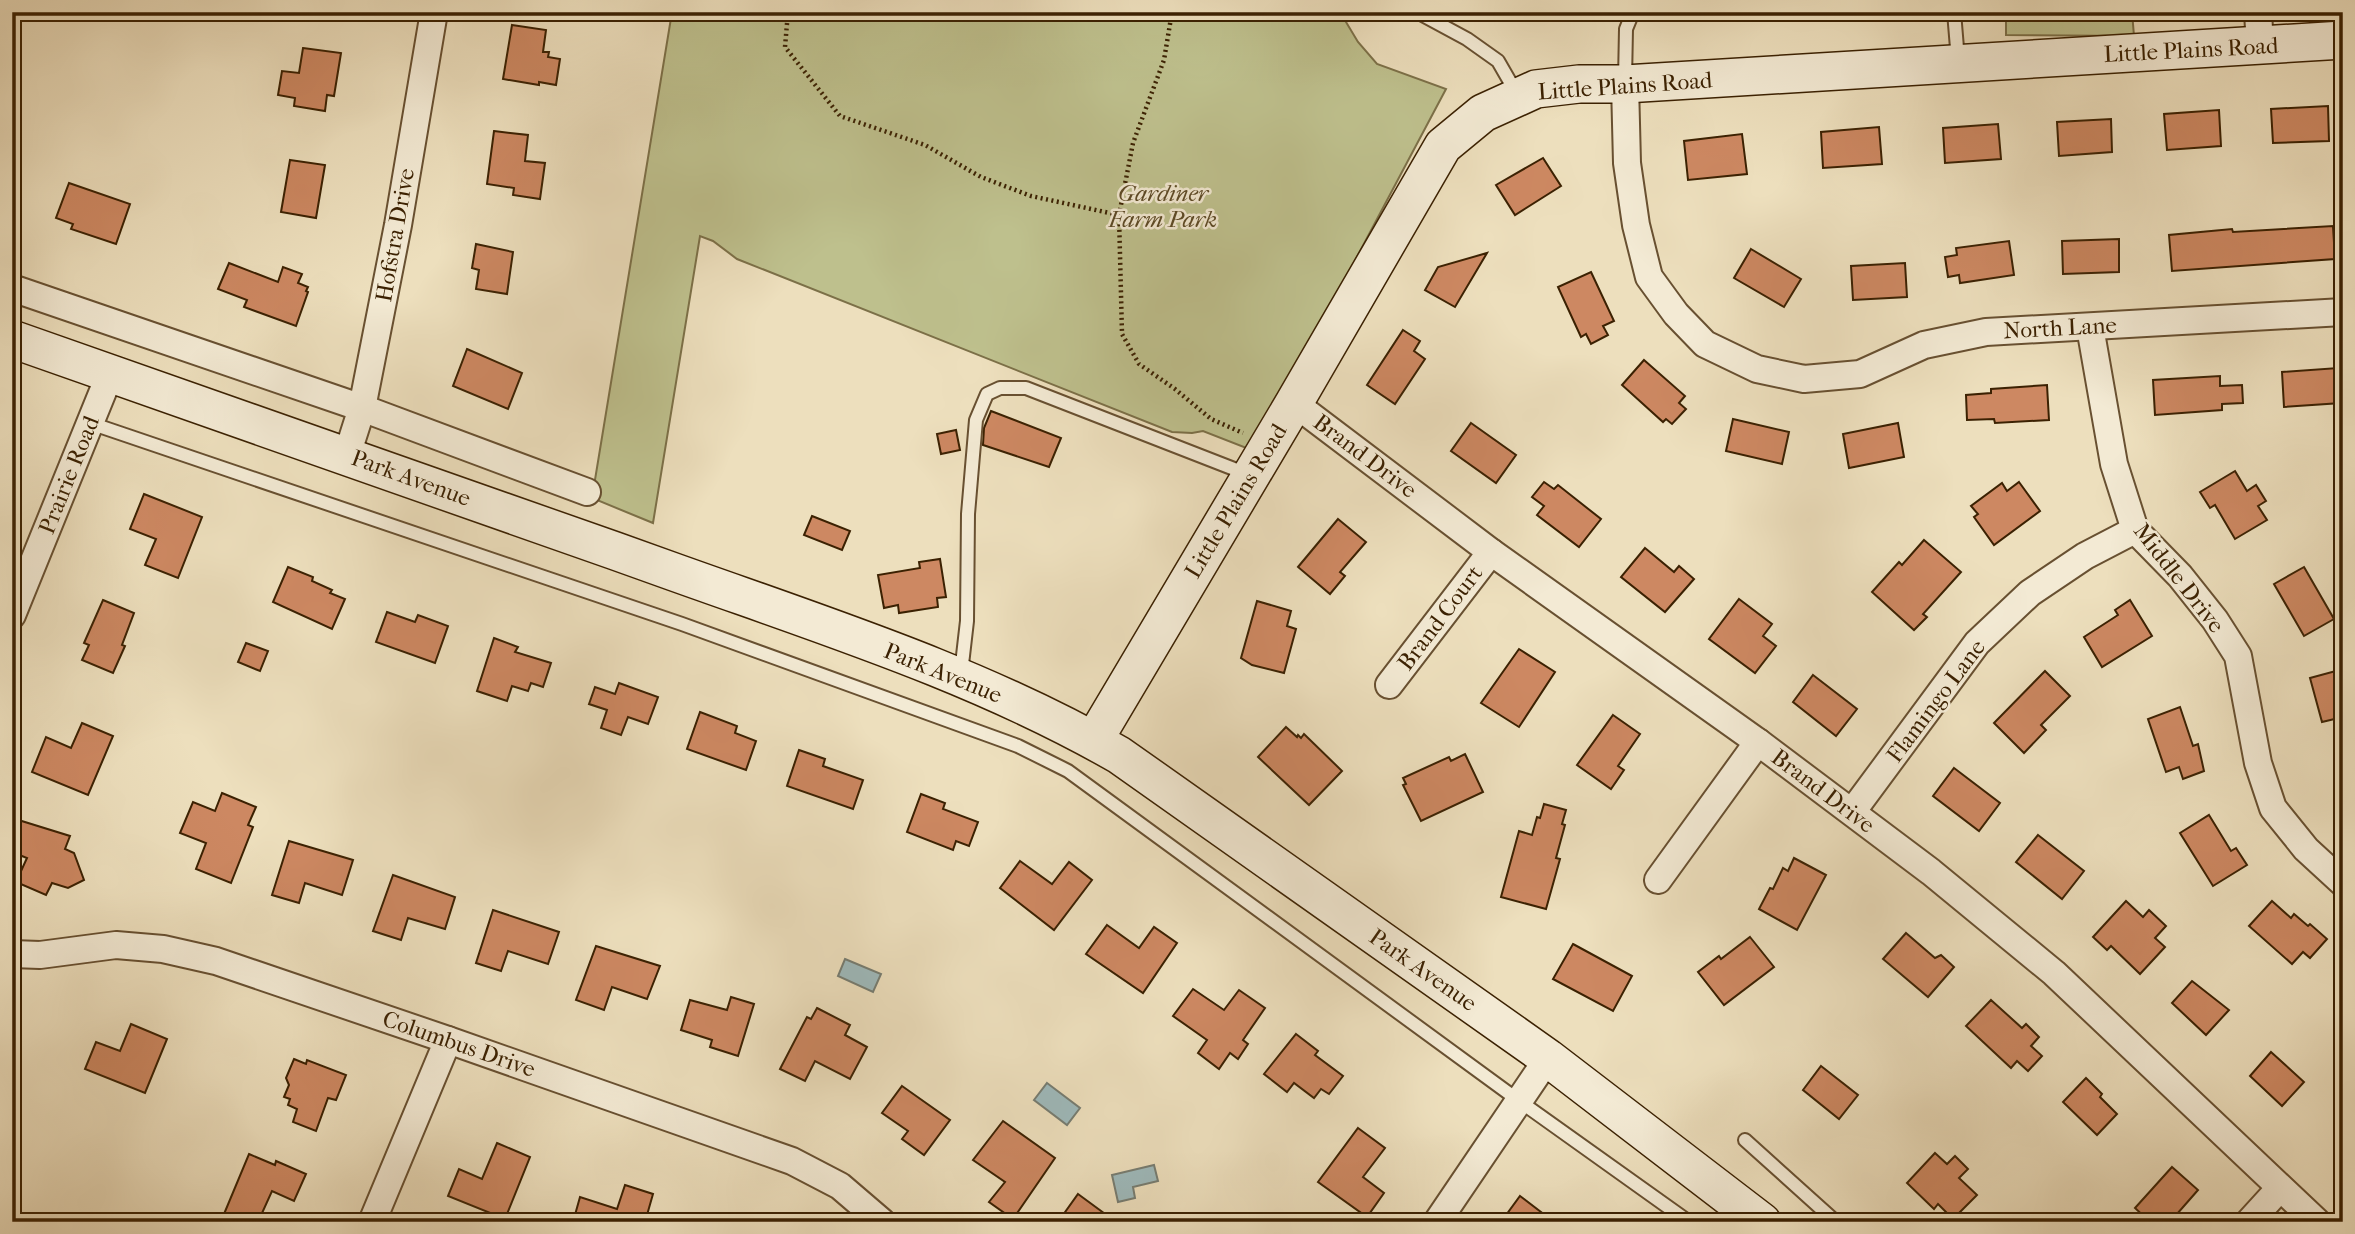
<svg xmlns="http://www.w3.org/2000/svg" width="2355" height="1234" viewBox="0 0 2355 1234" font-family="'IM FELL French Canon',serif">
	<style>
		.green { fill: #bec08d; stroke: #7c7048; stroke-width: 2 }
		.water { fill: #9ebabc; stroke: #767d72; stroke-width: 2 }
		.building { fill: #cd8862; stroke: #3b2102; stroke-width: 2 }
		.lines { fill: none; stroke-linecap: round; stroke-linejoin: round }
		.lane-casing { stroke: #685031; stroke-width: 16 }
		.street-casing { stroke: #685031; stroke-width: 30 }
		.secondary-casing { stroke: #3b2102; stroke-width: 40 }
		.path { stroke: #3b2102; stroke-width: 4.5; stroke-dasharray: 2 3.5; stroke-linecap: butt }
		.lane { stroke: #f3ead4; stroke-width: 12 }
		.street { stroke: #f3ead4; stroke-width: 26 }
		.secondary { stroke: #f3ead4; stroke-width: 37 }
		.labels { text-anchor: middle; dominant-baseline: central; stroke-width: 5; stroke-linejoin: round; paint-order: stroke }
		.street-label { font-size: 23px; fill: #3b2102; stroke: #f3ead4 }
		.park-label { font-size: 23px; font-style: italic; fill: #5c4925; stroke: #f3ead4 }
	</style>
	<rect width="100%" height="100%" fill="#eddfbd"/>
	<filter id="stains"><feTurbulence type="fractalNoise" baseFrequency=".00286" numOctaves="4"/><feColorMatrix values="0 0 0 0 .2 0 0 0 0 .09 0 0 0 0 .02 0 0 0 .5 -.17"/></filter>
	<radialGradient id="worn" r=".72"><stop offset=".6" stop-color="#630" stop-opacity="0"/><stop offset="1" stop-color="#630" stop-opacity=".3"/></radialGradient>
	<g class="green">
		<polygon points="672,12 1340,12 1358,42 1377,64 1446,89 1254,451 1203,431 1192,433 1172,432 737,259 713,241 700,236 653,523 592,498"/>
		<polygon points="2006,12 2132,12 2134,36 2006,35"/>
	</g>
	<g class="water">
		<polygon points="845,959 881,974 873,992 838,976"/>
		<polygon points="1047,1083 1080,1108 1067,1125 1034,1100"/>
		<polygon points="1154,1165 1158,1181 1133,1187 1135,1198 1118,1202 1112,1175"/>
	</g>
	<g class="building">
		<polygon points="512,25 546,30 543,52 549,52 548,57 560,59 556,85 539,82 539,85 503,79"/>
		<polygon points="303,48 341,53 334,96 327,95 325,111 294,106 295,98 278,95 282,71 299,73"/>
		<polygon points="2328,106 2329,141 2273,143 2271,109"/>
		<polygon points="2219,110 2221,146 2167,150 2164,114"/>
		<polygon points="2111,119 2112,152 2059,156 2057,122"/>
		<polygon points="1998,124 2001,159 1945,163 1943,128"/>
		<polygon points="1879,127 1882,164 1823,168 1821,132"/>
		<polygon points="494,131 528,135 525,161 545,163 540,199 513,195 514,188 487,184"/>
		<polygon points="1742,134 1747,174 1688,180 1684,141"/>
		<polygon points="1543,158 1561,186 1515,215 1496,185"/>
		<polygon points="290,160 325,165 316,218 281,212"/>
		<polygon points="69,183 130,204 116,244 71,229 73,224 56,218"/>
		<polygon points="2333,226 2335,259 2172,271 2169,235 2232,229 2233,232"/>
		<polygon points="2119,239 2119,272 2063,274 2062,241"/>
		<polygon points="2009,241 2014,275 1960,283 1959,275 1948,277 1945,257 1957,255 1956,248"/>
		<polygon points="476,244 513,252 507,294 476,289 479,270 472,268"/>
		<polygon points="1751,249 1801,279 1784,307 1734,278"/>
		<polygon points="1487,253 1455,307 1425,290 1438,267"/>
		<polygon points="229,263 278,282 283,267 302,274 298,283 308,287 306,291 308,292 296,326 244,307 247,300 218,289"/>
		<polygon points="1905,263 1907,297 1853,300 1851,266"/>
		<polygon points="1591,272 1614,321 1603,326 1608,335 1591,344 1586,334 1581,337 1558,287"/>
		<polygon points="1403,330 1420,341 1414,351 1425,359 1395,404 1367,385"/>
		<polygon points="467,349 522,373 508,409 453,386"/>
		<polygon points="1644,360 1685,396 1679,403 1686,409 1672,424 1666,419 1663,422 1622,385"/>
		<polygon points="2338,368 2341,403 2284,407 2282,372"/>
		<polygon points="2220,376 2220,386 2242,385 2243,403 2222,404 2222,410 2155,415 2153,380"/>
		<polygon points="2047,385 2049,420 1995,423 1994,419 1967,420 1966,395 1991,393 1991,389"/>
		<polygon points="991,411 1061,438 1049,467 983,445 984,428"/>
		<polygon points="1733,419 1789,432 1782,464 1726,451"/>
		<polygon points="1471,423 1516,455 1496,483 1451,451"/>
		<polygon points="1898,423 1904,457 1849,468 1843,434"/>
		<polygon points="956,430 960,450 941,454 937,434"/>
		<polygon points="2235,471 2247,491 2256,485 2266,501 2258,506 2267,520 2235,539 2215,505 2210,508 2200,492"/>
		<polygon points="1544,482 1554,489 1558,485 1601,519 1579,547 1537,515 1544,506 1532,497"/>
		<polygon points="2019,482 2040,511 1994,545 1974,517 1978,514 1971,506 2002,483 2007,491"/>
		<polygon points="144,494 202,517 178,578 145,565 156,539 130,529"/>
		<polygon points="812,516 850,531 842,550 804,535"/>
		<polygon points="1338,519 1366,542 1340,572 1345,576 1330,594 1298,567"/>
		<polygon points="1924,540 1961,572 1923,614 1927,617 1914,630 1872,592 1899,562 1902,565"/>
		<polygon points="1645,548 1674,572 1679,566 1694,579 1665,612 1621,577"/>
		<polygon points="940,559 946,597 937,598 938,607 899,613 898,605 884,608 878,575 920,568 919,562"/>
		<polygon points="288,567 313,577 312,581 332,590 330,593 345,599 332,629 273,602"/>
		<polygon points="2304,567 2334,619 2304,636 2274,584"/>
		<polygon points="1739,599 1772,624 1763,636 1776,646 1755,673 1709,639"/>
		<polygon points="103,600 134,613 122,645 125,646 113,673 82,660 89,645 84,643"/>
		<polygon points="2130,600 2152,636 2102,667 2084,637 2118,615 2115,610"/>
		<polygon points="1257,601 1291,611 1287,626 1296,629 1284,673 1252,665 1241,658"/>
		<polygon points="387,612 415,622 418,615 448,626 435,663 376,642"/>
		<polygon points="494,638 518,647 515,652 551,663 543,687 531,683 528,691 512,686 507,701 477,691"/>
		<polygon points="246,643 268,651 260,671 238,662"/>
		<polygon points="1519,649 1555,672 1519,727 1481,703"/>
		<polygon points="2343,669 2343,717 2322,722 2310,678"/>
		<polygon points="2045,671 2070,696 2041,725 2046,730 2024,753 1994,723"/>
		<polygon points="1813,675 1857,709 1836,736 1793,702"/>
		<polygon points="619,683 658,697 648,724 628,717 621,735 601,728 607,710 589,704 595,687 615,694"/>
		<polygon points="2180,707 2193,746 2198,744 2204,771 2183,779 2179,767 2166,772 2148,719"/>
		<polygon points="700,712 737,726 735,733 756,741 746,770 687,749"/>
		<polygon points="1613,715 1640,734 1618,766 1624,770 1611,789 1577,765"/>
		<polygon points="82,723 113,736 88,795 32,772 46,737 71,748"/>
		<polygon points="1286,727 1297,737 1298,735 1301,738 1304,734 1342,771 1309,805 1258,757"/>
		<polygon points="799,750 825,759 823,766 863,780 853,809 787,786"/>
		<polygon points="1465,754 1483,792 1421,821 1403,785 1406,784 1403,778 1449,757 1451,761"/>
		<polygon points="1954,768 2000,803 1979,831 1933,796"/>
		<polygon points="222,793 256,807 248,825 253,827 231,883 196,869 206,843 180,833 193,802 215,811"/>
		<polygon points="921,794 945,803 943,809 978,822 969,846 956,841 953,850 907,832"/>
		<polygon points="1544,804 1566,810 1562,824 1565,825 1556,858 1560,859 1546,909 1501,897 1519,831 1532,835 1537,817 1540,818"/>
		<polygon points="2209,815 2231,851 2236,848 2247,865 2213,886 2180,833"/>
		<polygon points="12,818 70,836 65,849 74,853 84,880 68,888 52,883 46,895 16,882 27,858 12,852"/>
		<polygon points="2038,835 2084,871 2062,899 2016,862"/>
		<polygon points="289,841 353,860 342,895 305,883 299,903 272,895"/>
		<polygon points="1794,858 1826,875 1797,930 1759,909 1770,888 1773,889 1783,868 1788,871"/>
		<polygon points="1020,861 1052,884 1069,862 1092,880 1054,930 1000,888"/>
		<polygon points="393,875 455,897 445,929 408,918 401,940 373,931"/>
		<polygon points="2126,901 2143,917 2149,910 2166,926 2155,938 2165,947 2140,974 2111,946 2107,950 2093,937"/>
		<polygon points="2272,901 2291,918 2294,914 2308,926 2310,924 2327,939 2310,958 2303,952 2292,964 2249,926"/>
		<polygon points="493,910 559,932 548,964 508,951 501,971 476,963"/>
		<polygon points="1107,925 1139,948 1154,927 1177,943 1143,993 1086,954"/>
		<polygon points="1906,933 1935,958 1941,955 1954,967 1928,997 1883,959"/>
		<polygon points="1750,937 1774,967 1724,1005 1698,972 1719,956 1721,959"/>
		<polygon points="1573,944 1632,976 1613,1011 1553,979"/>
		<polygon points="596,946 660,966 647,999 612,987 604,1010 576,1000"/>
		<polygon points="2192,981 2229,1010 2206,1035 2172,1003"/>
		<polygon points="1193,989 1224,1010 1239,990 1265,1008 1243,1040 1248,1044 1238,1059 1230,1053 1219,1069 1198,1053 1207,1040 1173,1016"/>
		<polygon points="731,997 754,1004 738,1056 710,1047 712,1040 681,1030 690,1000 727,1010"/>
		<polygon points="1991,1000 2022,1028 2026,1024 2039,1037 2031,1046 2042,1056 2028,1071 2017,1061 2011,1068 1966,1026"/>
		<polygon points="817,1008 850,1025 845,1035 867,1047 850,1079 815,1061 805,1081 780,1069 807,1017 811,1019"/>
		<polygon points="131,1024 167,1039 145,1093 85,1069 96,1042 120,1051"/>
		<polygon points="1296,1034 1318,1051 1315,1055 1343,1076 1329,1094 1321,1089 1314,1098 1294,1083 1287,1092 1264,1074"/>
		<polygon points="2271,1052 2304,1082 2282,1106 2250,1076"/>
		<polygon points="294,1059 306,1064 307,1060 346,1075 336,1100 328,1098 316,1131 293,1122 297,1109 288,1105 290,1099 284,1097 289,1085 286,1078"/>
		<polygon points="1821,1066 1858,1095 1839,1119 1803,1090"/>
		<polygon points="2086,1078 2102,1094 2100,1097 2117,1114 2097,1135 2063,1102"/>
		<polygon points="902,1086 950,1120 924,1155 902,1139 908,1131 882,1113"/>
		<polygon points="1003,1121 1055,1158 1013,1219 989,1202 1005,1182 973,1160"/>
		<polygon points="1358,1128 1385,1148 1363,1177 1384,1193 1367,1217 1318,1182"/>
		<polygon points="497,1143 530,1157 505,1219 448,1196 459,1169 482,1179"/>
		<polygon points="1935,1153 1947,1164 1955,1156 1968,1169 1959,1178 1977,1195 1953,1219 1938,1204 1934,1209 1907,1183"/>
		<polygon points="249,1154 275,1165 276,1161 306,1174 294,1201 272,1191 258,1222 243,1222 224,1214"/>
		<polygon points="2172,1167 2198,1190 2170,1222 2150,1222 2135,1208"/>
		<polygon points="625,1185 653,1194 645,1222 573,1222 580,1197 617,1209"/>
		<polygon points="1078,1194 1116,1222 1058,1222"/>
		<polygon points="1520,1196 1554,1222 1501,1222"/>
	</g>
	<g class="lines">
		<defs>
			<g id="lane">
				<polyline points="1417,12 1467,39 1498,61 1517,94"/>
				<polyline points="1954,12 1958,60"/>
				<polyline points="1625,80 1626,29 1633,12"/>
				<polyline points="90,423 682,624 1018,746 1068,771 1518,1100 1689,1222"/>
				<polyline points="961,673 967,621 968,514 976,420 987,394 1000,388 1026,388 1247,474"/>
				<polyline points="1745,1140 1836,1222"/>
			</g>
			<g id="street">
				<polyline points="2258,12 2260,46"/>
				<polyline points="1625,84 1627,163 1636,225 1649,277 1676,314 1705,344 1757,369 1804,379 1860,374 1924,345 1986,332 2343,312"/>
				<polyline points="12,288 362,408 587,492"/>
				<polyline points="2090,327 2114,464 2135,530 2180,576 2215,620 2238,656 2258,763 2273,808 2306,849 2343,883"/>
				<polyline points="1294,403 1491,552 1758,742 1931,872 2054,973 2317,1222"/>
				<polyline points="347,455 362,408 398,225 434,12"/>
				<polyline points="12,615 110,374"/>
				<polyline points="1389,685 1491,552"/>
				<polyline points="1852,812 1977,643 2030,593 2085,556 2135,530"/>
				<polyline points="1658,880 1758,742"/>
				<polyline points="12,954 40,955 116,945 163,949 216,961 448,1040 792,1161 840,1186 882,1222"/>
				<polyline points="372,1222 448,1040"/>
				<polyline points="1437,1222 1548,1058"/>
				<polyline points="2249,1222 2280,1188"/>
			</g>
			<g id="secondary">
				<path d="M12 339C233 417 454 493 674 572 825 626 980 675 1119 755L1548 1058 1762 1222"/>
				<polyline points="1094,740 1294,403 1443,146 1483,113 1536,89 1579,84 1625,84 2343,40"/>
			</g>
		</defs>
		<use href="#lane" class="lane-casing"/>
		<use href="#street" class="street-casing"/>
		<use href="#secondary" class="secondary-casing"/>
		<g class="path">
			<polyline points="788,12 785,47 840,116 925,145 981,177 1031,196 1119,215"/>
			<polyline points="1172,12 1164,60 1133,143 1119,215 1122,334 1139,364 1175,389 1211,419 1243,433"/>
		</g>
		<use href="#lane" class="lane"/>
		<use href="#street" class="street"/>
		<use href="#secondary" class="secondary"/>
	</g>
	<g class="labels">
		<g class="street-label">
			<text transform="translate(2191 50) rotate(-3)">Little Plains Road</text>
			<text transform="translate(1625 86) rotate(-4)">Little Plains Road</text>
			<text transform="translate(395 235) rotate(-80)">Hofstra Drive</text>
			<text transform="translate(2060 328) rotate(-3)">North Lane</text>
			<text transform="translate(1365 456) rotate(37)">Brand Drive</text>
			<text transform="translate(69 475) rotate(-68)">Prairie Road</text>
			<text transform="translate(411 478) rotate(20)">Park Avenue</text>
			<text transform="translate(1236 501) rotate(-59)">Little Plains Road</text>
			<text transform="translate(2179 578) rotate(52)">Middle Drive</text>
			<text transform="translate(1440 618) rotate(-53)">Brand Court</text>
			<text transform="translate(943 673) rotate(22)">Park Avenue</text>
			<text transform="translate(1936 701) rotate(-53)">Flamingo Lane</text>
			<text transform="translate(1823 791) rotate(37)">Brand Drive</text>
			<text transform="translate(1423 970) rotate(35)">Park Avenue</text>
			<text transform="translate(459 1044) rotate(19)">Columbus Drive</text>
		</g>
		<g class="park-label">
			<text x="1163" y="193">Gardiner<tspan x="1163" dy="26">Farm Park</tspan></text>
		</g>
	</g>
	<rect width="2355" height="1234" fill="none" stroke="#eddfbd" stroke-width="42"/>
	<rect x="14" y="14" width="2327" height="1206" fill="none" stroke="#3b2102" stroke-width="3.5"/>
	<rect x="21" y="21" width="2313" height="1192" fill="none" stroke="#3b2102" stroke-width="2"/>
	<rect width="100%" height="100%" filter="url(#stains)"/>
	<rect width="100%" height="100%" fill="url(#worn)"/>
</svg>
